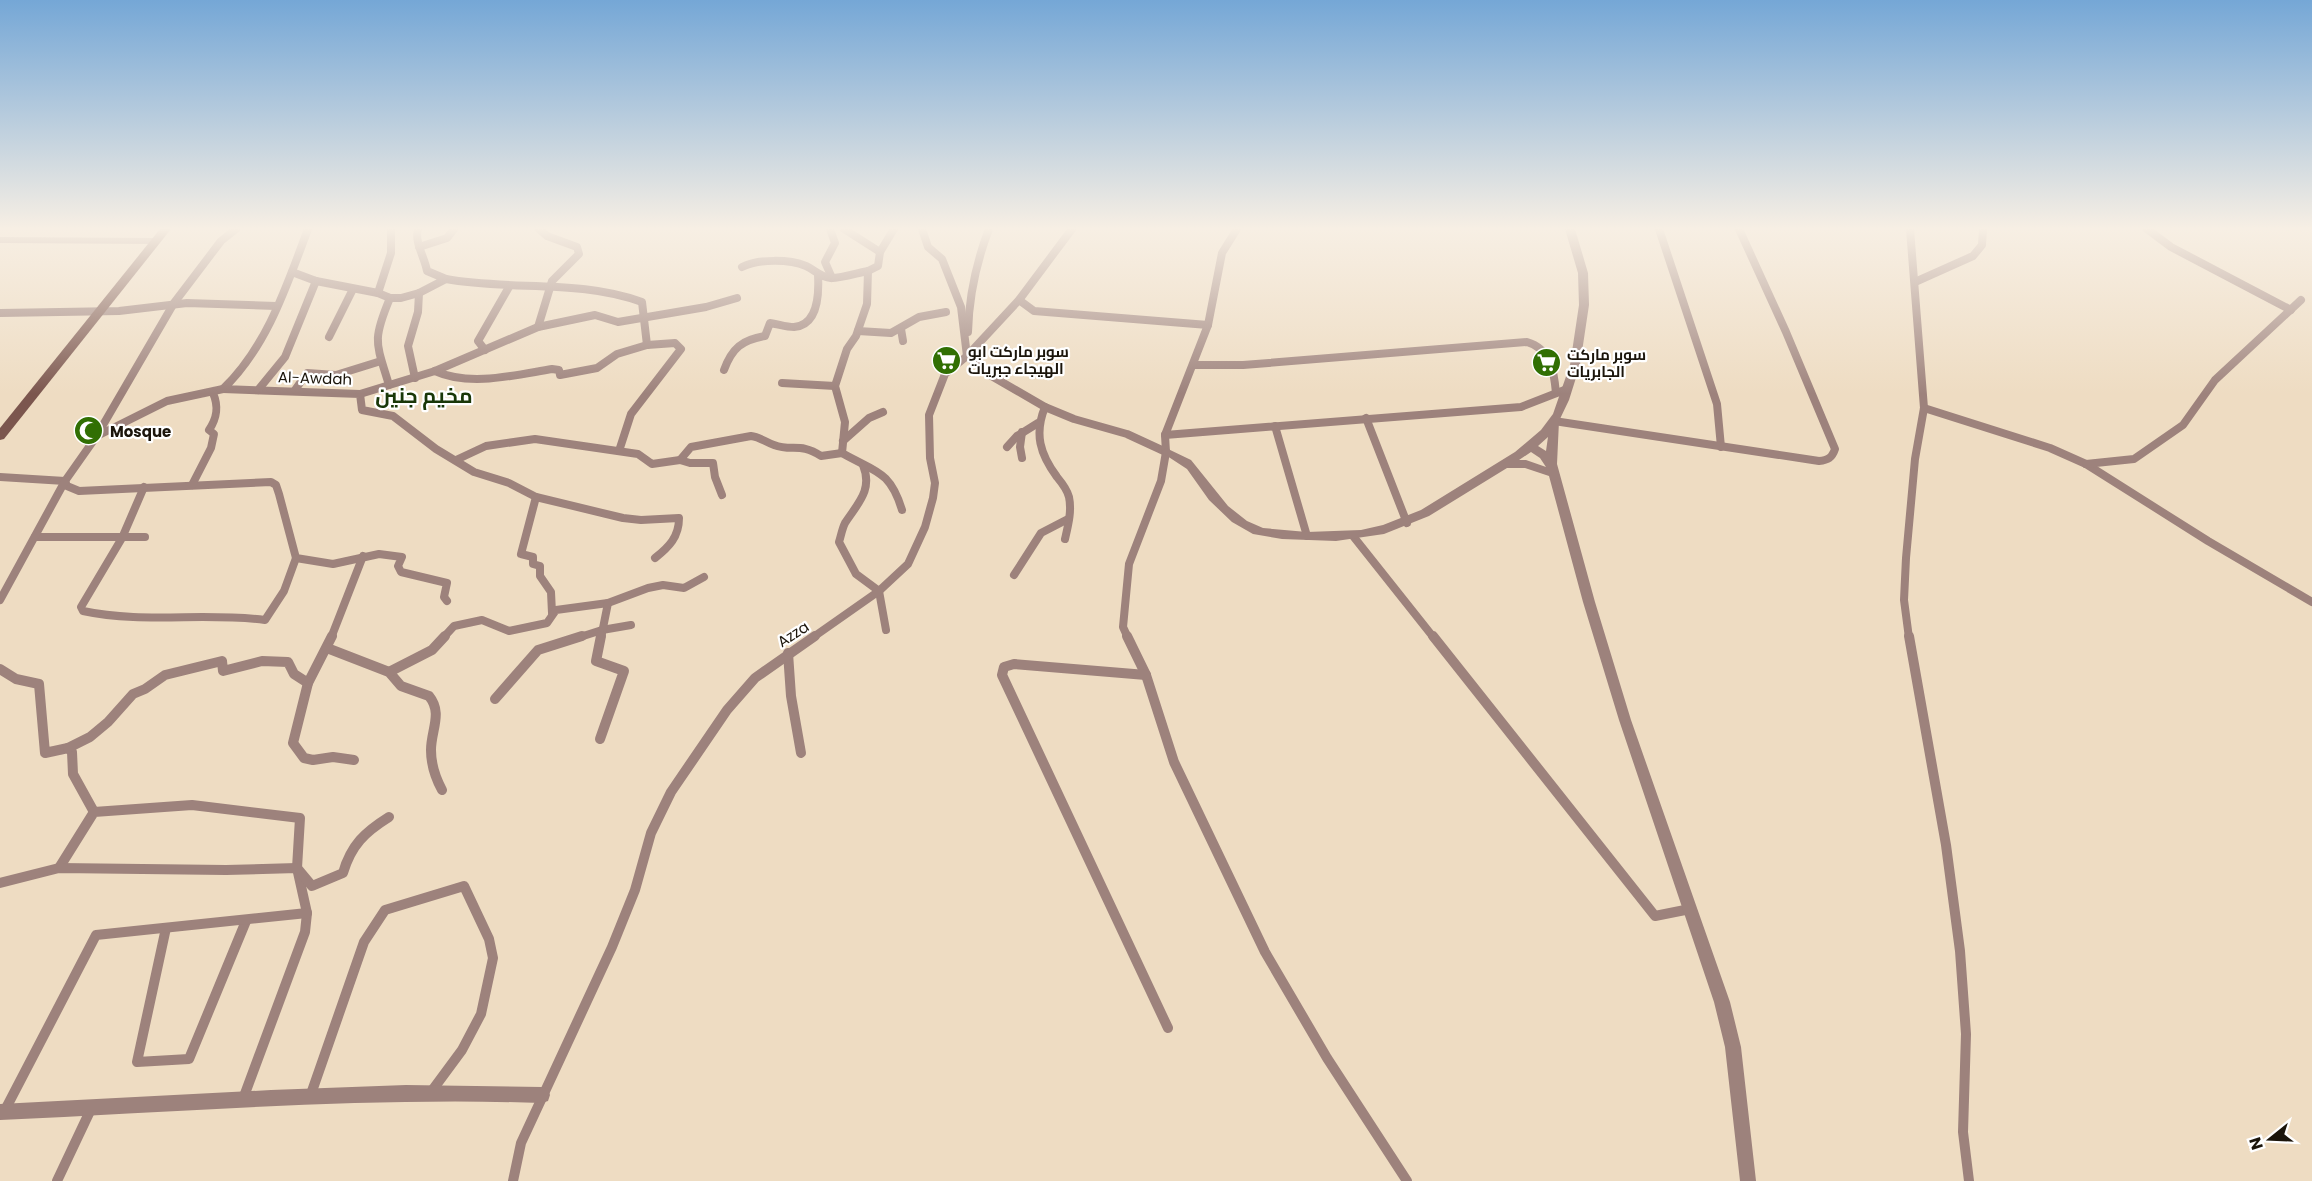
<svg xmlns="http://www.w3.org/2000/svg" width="2312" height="1181" viewBox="0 0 2312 1181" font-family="Poppins,Cairo,sans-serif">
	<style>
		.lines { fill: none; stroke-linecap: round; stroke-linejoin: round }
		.minor-far1 { stroke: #9d827c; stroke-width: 8 }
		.minor { stroke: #9d827c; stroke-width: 10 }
		.tertiary { fill: #9d827c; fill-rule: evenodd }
		.secondary { fill: #7b564e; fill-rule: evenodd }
		.labels { text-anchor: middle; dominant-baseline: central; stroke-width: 4.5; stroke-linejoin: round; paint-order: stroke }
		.poi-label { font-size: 15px; font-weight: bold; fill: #1b150b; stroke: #fff; text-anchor: start }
		.street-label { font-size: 15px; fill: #1b150b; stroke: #fff }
		.district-label { font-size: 21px; font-weight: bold; fill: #193708; stroke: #fff }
	</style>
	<rect width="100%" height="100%" fill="#eedcc2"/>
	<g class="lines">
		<g class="minor-far1">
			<path d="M308 229C287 285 267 347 223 389L360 394 362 410 393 416 436 449 474 472 509 483 536 497 623 518 641 520 679 518C679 537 669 547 655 558"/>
			<polyline points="830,229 835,243 825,262 832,278"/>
			<polyline points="844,229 880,252"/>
			<path d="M894 229 880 252 878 266 868 271 867 304 856 336 847 349 835 386 845 422 842 453C875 472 890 470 902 510"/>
			<polyline points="922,229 928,247 942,259 961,307 967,356 988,374 1045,407 1074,419 1127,434 1166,452"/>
			<polyline points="1659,229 1717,404 1721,447"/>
			<polyline points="2147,229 2171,247 2291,310"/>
			<polyline points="419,247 447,238 454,229"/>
			<path d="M742 267C758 259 789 259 806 266 815 270 820 277 831 278 843 278 857 273 868 271"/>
			<polyline points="292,272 316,281 378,293 390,298 401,298 419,293"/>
			<path d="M446 279C511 291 580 279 642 302L647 345 675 343 681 349 631 414 619 451"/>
			<polyline points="1915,282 1973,256 1982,245 1983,229"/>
			<polyline points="378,293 391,253 391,229"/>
			<polyline points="1019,300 1034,311 1208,325"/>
			<polyline points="0,313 119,311 187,303 276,306"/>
			<polyline points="538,327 552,281 579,254 577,247 547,236 539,229"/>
			<polyline points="901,329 903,341"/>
			<polyline points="858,331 891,333 919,317 946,312"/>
			<path d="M968 332C969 296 976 263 989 229"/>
			<polyline points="329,337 353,289"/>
			<polyline points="485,350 478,341 509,287"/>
			<path d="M1193 365H1243L1527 342C1551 349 1554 371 1556 393"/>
			<path d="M724 370C732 348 742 340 765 336L770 323C778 324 786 327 794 327 819 325 819 293 818 275"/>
			<path d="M435 371C470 387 515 375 552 369L559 370 560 375 597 368 617 354 647 345"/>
			<path d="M415 378 408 346 418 312 419 293 446 279 427 271C425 258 414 242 418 229"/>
			<polyline points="782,383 835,386"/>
			<path d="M389 385C376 342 372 341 390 298"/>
			<polyline points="258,390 285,357 316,281"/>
			<polyline points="295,390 307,373 336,375 381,361"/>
			<polyline points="360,394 435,371 538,327 595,315 618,322 706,307 737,298"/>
			<path d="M1045 407C1034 434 1040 454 1057 477 1062 483 1067 489 1069 497 1072 511 1068 526 1065 539"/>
			<polyline points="1924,408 2050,448 2086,464 2208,541 2312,602"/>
			<polyline points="1366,418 1407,523"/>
			<path d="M1554 421 1819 461C1828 460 1832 458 1835 449L1786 332 1739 229"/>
			<polyline points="1275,426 1307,536"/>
			<polyline points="1022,432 1020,447 1022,458"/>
			<polyline points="1165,435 1521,407 1567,389"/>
			<polyline points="97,436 167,401 223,389"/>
			<polyline points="843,441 869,418 883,412"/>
			<polyline points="1007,447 1017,436 1038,423"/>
			<path d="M456 460 486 446 535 439 638 454 652 464 680 460 691 447 751 436C760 437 765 442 774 445 792 452 800 442 821 456L842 453"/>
			<polyline points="680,460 690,463 713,463 715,477 722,495"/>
			<polyline points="2086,464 2134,459 2183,425 2215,380 2301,300"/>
			<path d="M863 465C873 490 858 503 845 523 842 529 841 536 839 542L856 574 879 591 886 630"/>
			<polyline points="0,477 65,481 67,486 79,491 271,482 276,485 279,494 296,558 333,564 379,554 402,557 398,566 401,572 447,583 444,597 447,601"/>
			<path d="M192 485 211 448 214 434 209 430C217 418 219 407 213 393"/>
			<path d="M144 487 122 538 81 607 83 611C143 624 204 612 265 620L284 591 296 558"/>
			<polyline points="536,497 521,554 533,557 533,564 540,566 540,576 551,592 552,613"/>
			<polyline points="1353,536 1434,638"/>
			<polyline points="35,537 145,537"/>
			<polyline points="1014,575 1041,533 1068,519"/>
			<polyline points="0,600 65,481 96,437 174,303 221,241 236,229"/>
			<polyline points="331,638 363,556"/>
			<polyline points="443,638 454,626 482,620 509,631 547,623 556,610 608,603 648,588 663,585 684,588 704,577"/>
			<polyline points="577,638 602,630 631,625"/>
			<polyline points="601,638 608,603"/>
			<polyline points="812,638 879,591 908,564 925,527 933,498 935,483 930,458 929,415 945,374 967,356 1019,300 1072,229"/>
			<polyline points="1128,638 1123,627 1129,564 1161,481 1166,452 1165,435 1208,325 1222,253 1237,229"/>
			<polyline points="1909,638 1904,600 1906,558 1915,459 1924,408 1910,229"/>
		</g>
		<g class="minor">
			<polyline points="332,636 308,683 293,743 304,758 313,760 333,757 354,760"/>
			<polyline points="1127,636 1146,675 1174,762 1265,952 1327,1058 1407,1181"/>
			<polyline points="1433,636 1655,916 1690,909"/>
			<polyline points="1909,636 1946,845 1960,951 1966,1034 1963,1132 1969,1181"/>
			<path d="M327 648 389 672 401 686 429 696C443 713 431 730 431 750 431 765 435 777 442 790"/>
			<polyline points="788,653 791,696 801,753"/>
			<polyline points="0,669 16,679 39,684 45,753 68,748 72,752 73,774 94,812"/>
			<polyline points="389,672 432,650 445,636"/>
			<polyline points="1146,675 1014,664 1004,667 1002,675 1168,1028"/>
			<polyline points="495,699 538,650 582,636"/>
			<polyline points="600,739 624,671 596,661 601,636"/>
			<polyline points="68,748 90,737 108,722 133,694 145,689 165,675 222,661 223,671 262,661 288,662 294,674 308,683"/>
			<polyline points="59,868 94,812 192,805 300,818 297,868 307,913 305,932 243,1099"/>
			<path d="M0 883 59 868 226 870 297 868 312 886 343 873C351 845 365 832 389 817"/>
			<polyline points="166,928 137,1062 189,1059 246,921"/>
			<polyline points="311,1094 364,942 385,910 464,886 489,939 493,958 481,1014 462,1050 431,1092"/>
			<polyline points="4,1112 96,935 307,913"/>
			<polyline points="57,1181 91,1109"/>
			<polyline points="513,1181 521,1143 612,947 635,890 651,833 671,792 727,710 755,678 815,636"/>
		</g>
		<g class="tertiary">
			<path d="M1565 229H1575L1588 273 1589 305 1580 365 1569 400 1559 421 1557 464 1595 602 1631 720 1730 1002 1741 1047 1756 1181H1740L1725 1047 1714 1002 1619 720 1583 602 1549 476 1525 468H1507L1429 516 1384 534 1336 541 1282 539 1253 534 1232 522 1209 500 1187 469 1161 452 1166 448 1191 460 1228 506 1247 521 1263 528 1307 532 1361 530 1383 525 1421 510 1515 452 1541 430 1553 414 1570 365 1579 305 1578 273ZM1548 437 1546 451 1538 446ZM1531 452 1540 458 1546 467 1526 460H1519Z"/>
			<polygon points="0,237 156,238 161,241 156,244 0,243"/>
			<path d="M406 1085 542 1087 548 1089 550 1095 548 1101 542 1103C361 1097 181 1112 0 1120V1104L271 1090Z"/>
		</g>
		<polygon class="secondary" points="160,229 171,229 4,439 0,440 0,428"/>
	</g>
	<linearGradient id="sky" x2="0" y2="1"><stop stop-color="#75a7d6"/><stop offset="0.58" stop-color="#f7efe4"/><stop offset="1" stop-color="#f7efe4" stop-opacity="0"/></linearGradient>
	<rect width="2312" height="394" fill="url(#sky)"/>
	<defs>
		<symbol id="supermarket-disc" viewBox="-11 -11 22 22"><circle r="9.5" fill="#316f03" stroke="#fff"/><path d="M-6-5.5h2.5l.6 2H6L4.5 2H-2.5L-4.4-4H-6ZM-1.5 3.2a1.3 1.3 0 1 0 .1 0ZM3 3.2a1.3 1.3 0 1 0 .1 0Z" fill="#fff"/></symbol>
		<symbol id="mosque-disc" viewBox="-11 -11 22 22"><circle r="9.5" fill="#316f03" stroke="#fff"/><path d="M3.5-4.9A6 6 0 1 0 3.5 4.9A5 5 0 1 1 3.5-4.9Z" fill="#fff"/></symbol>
	</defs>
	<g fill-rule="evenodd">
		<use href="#supermarket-disc" x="930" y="344" width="33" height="33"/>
		<use href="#supermarket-disc" x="1530" y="346" width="33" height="33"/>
		<use href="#mosque-disc" x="72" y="414" width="33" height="33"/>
	</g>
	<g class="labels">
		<g class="poi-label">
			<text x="968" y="351">سوبر ماركت ابو<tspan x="968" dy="17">الهيجاء جبريات</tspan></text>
			<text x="1567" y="354">سوبر ماركت<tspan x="1567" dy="17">الجابريات</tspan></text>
			<text x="110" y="431">Mosque</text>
		</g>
		<g class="street-label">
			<text transform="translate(315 378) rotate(2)">Al-Awdah</text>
			<text transform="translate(793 634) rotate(-33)">Azza</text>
		</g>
		<g class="district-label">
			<text x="424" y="395">مخيم جنين</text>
		</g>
	</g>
	<g transform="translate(2270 1139) rotate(252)" stroke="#ffffff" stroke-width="4.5" paint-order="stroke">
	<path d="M0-4.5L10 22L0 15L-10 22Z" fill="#1b150b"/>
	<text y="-9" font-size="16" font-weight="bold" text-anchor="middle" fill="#1b150b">N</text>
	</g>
</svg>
